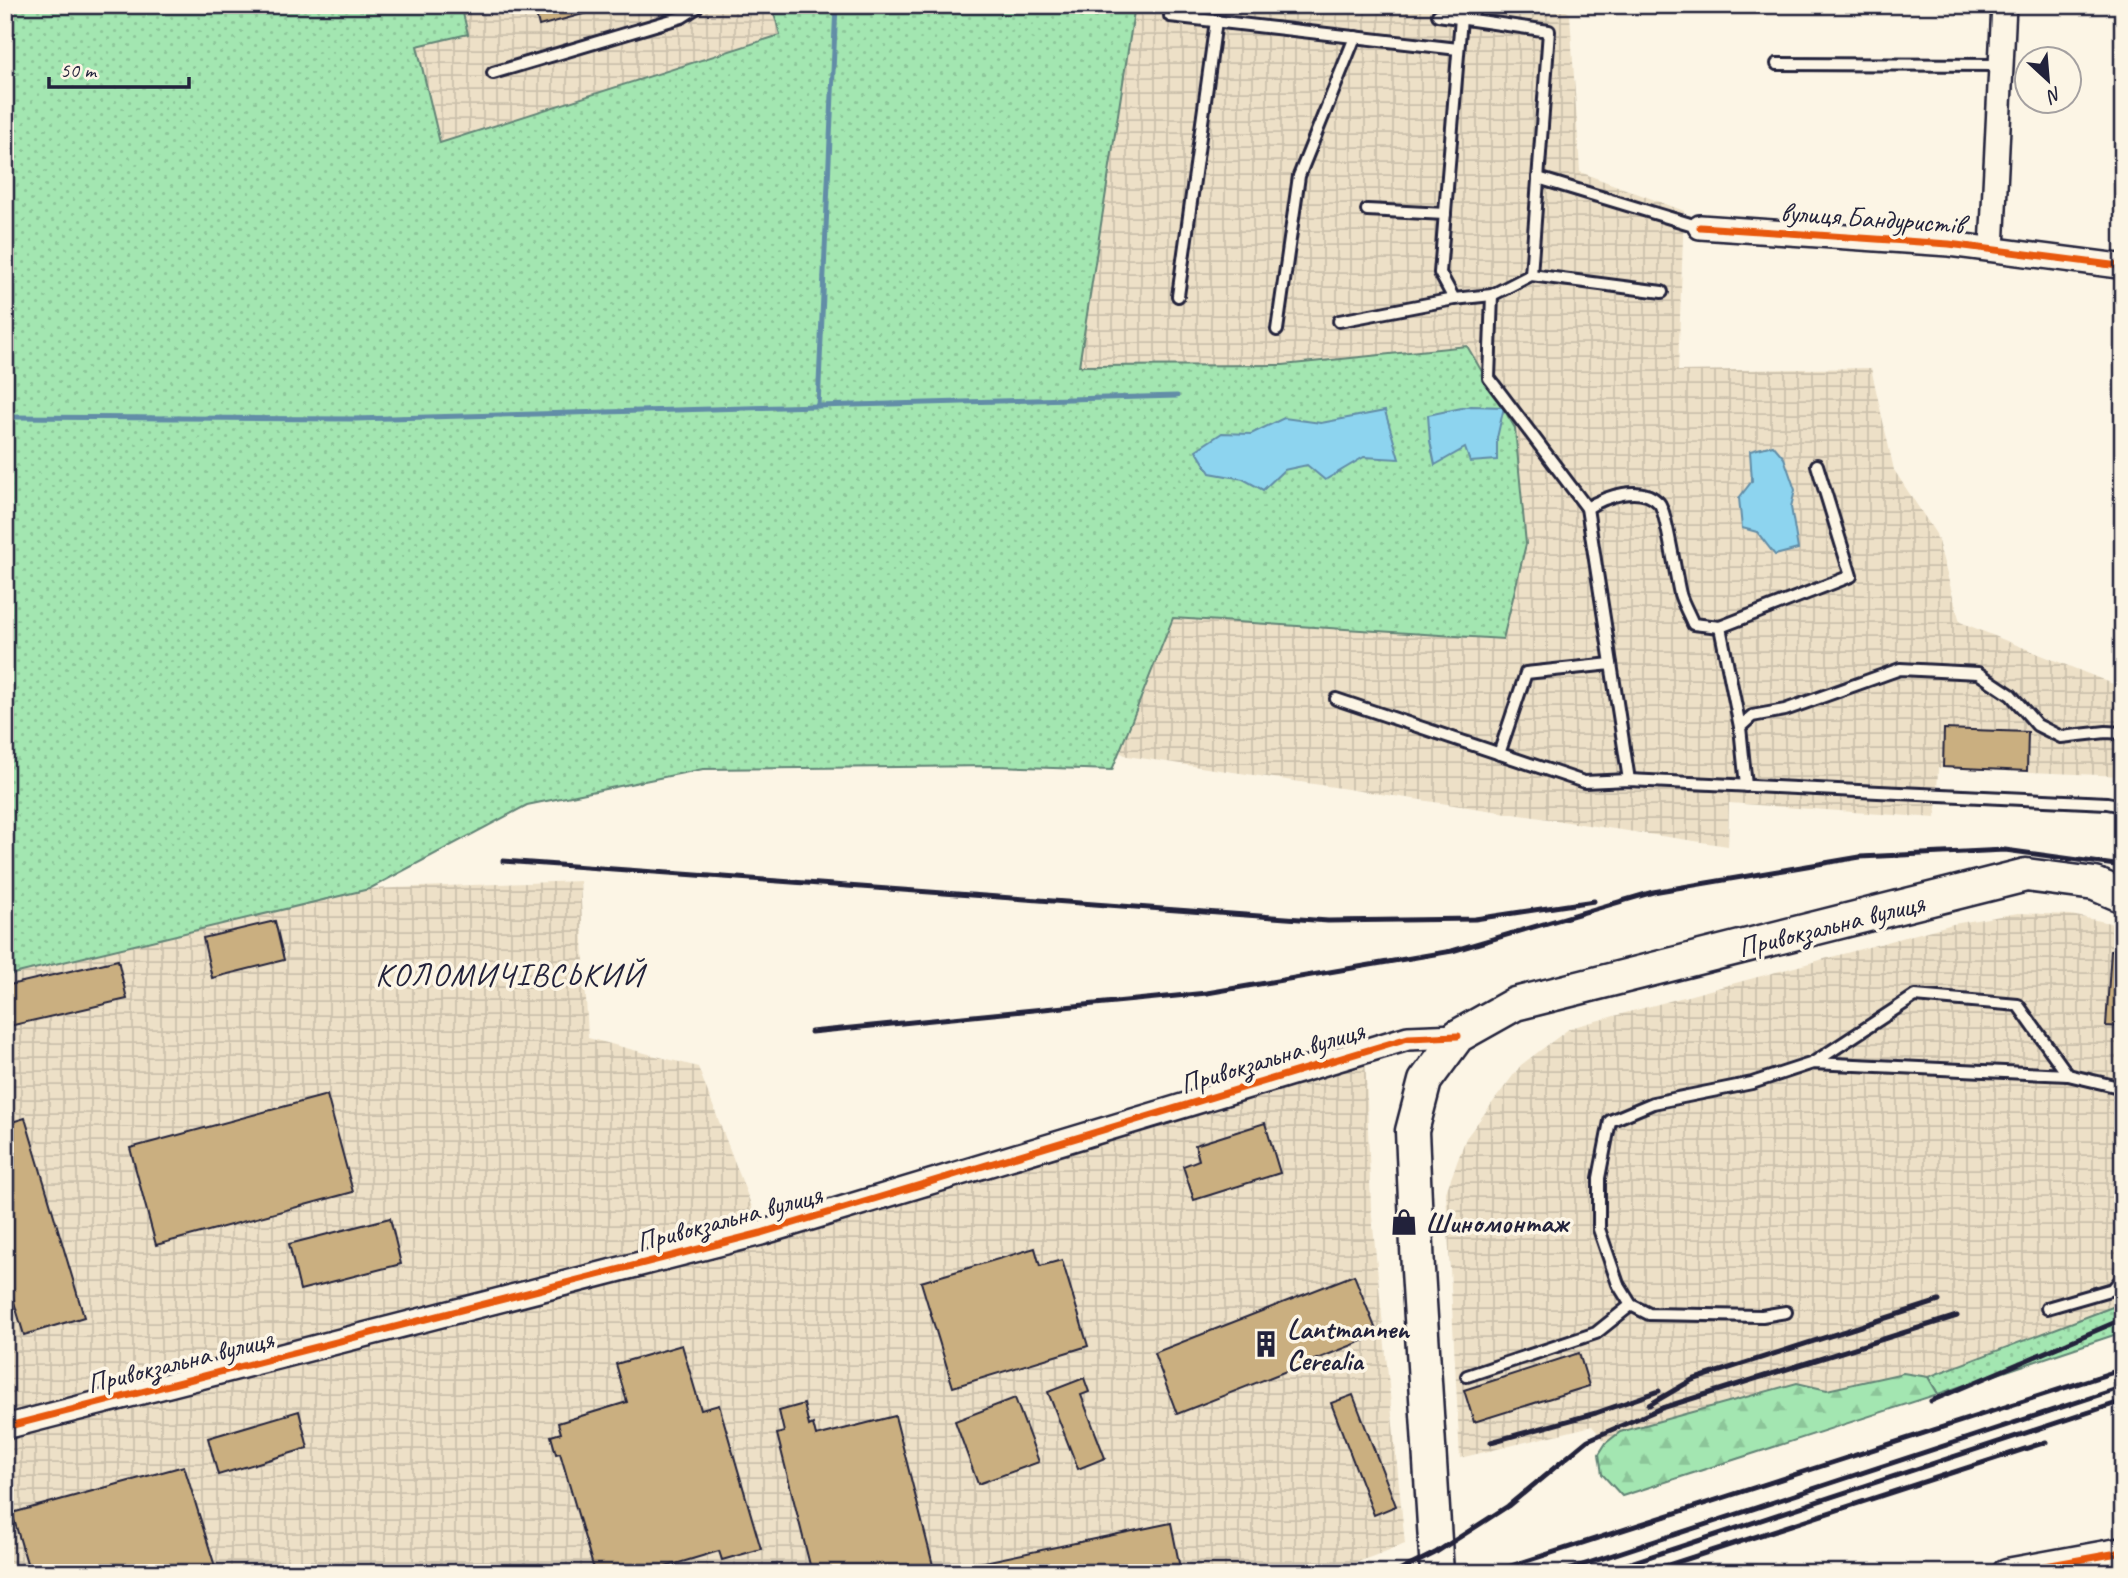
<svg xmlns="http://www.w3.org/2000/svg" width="2128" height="1578" viewBox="0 0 2128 1578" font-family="Caveat,sans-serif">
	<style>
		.industrial { fill: url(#industrial-grid) }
		.grass { fill: url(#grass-dots); stroke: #628476; stroke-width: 2 }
		.forest { fill: url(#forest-firs); stroke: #628476; stroke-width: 2 }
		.water { fill: #8dd4ef; stroke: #628da7; stroke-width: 2 }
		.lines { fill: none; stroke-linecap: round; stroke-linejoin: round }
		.stream { stroke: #628da7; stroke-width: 5 }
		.building { fill: #caaf80; stroke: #22223b; stroke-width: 2 }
		.service-casing { stroke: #22223b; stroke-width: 16 }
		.minor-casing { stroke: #22223b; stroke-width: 28 }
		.tertiary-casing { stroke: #22223b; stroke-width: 33 }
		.secondary-casing { stroke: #22223b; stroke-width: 37 }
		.service { stroke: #fcf5e5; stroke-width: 10 }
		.minor { stroke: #fcf5e5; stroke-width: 23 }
		.tertiary { stroke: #fcf5e5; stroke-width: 28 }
		.secondary { stroke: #fcf5e5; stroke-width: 32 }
		.rail { stroke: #22223b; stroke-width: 5 }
		.cycleway-casing { stroke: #fcf5e5; stroke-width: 11 }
		.cycleway { stroke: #e8590c; stroke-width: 7 }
		.labels { text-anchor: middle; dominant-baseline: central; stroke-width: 7; stroke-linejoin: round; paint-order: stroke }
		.street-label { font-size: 28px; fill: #22223b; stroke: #fcf5e5 }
		.poi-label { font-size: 28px; font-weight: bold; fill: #22223b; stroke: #fcf5e5; text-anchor: start }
		.quarter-label { font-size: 32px; letter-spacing: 2px; fill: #22223b; stroke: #fcf5e5 }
	</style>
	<defs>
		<pattern id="industrial-grid" width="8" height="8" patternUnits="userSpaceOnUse" patternTransform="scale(1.75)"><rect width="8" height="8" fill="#ede0c7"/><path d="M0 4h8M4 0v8" fill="none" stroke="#cbc0ac"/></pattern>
		<pattern id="grass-dots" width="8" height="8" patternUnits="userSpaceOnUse" patternTransform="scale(1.75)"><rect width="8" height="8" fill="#a3e6b1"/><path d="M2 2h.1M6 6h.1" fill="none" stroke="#8cc599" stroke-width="1.8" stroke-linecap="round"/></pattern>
		<pattern id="forest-firs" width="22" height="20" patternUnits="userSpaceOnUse" patternTransform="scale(1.75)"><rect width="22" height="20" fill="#a3e6b1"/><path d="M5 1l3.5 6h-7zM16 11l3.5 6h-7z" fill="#8cc599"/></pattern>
	</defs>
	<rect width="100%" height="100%" fill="#fcf5e5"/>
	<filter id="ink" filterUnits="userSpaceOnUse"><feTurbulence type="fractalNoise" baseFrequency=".0143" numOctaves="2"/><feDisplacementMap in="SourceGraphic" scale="14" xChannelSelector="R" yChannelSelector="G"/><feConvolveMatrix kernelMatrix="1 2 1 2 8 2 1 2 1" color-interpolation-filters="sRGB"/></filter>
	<g filter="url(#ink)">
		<g class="industrial">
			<polygon points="461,5 772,5 781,35 440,143 417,46 467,34"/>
			<polygon points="1135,5 1560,5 1570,14 1580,172 1684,211 1678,371 1871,368 1894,470 1936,534 1960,622 2123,688 2123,776 1938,768 1936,818 1729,803 1728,846 1127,756 1119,752 1173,618 1503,639 1466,346 1283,365 1079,366"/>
			<polygon points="580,881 588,1038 698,1067 762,1233 1365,1051 1371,1207 1405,1544 1329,1573 5,1573 5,976 369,889"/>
			<polygon points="2018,913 2071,915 2110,923 2123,934 2123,1303 1928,1377 1903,1373 1827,1390 1797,1383 1620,1432 1606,1443 1592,1426 1460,1458 1446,1192 1466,1138 1521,1065 1570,1028 1953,924"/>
		</g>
		<g class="grass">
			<polygon points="5,5 461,5 468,34 417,46 440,143 780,35 772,5 1135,5 1079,366 1283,365 1467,346 1515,428 1526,544 1503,639 1173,618 1112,770 994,766 703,769 527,805 369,889 5,976"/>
			<polygon points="2123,1303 2123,1332 1938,1394 1928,1377"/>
		</g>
		<polygon class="forest" points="1903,1373 1928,1377 1938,1394 1622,1496 1602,1474 1599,1454 1606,1443 1620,1432 1797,1383 1827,1390"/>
		<g class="water">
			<polygon points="1471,406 1504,407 1497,438 1497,460 1470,462 1465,448 1435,465 1430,441 1428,415"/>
			<polygon points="1385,411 1399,459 1364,457 1325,480 1307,465 1284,470 1263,490 1243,479 1210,473 1196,450 1222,433 1251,434 1284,418 1321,423"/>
			<polygon points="1773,445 1784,458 1795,490 1791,507 1798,549 1775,555 1757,532 1742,528 1739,498 1752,481 1750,451"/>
		</g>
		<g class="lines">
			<g class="stream">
				<polyline points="818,406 836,5"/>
				<polyline points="5,417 355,419 1177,396"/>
			</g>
		</g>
		<g class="building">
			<polygon points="534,5 597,5 598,10 539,26"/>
			<polygon points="1944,729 2028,732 2027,771 1943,767"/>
			<polygon points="275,921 284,960 212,978 203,938"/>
			<polygon points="2111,950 2123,950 2123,1027 2106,1026"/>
			<polygon points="118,960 127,999 5,1027 5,986"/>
			<polygon points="327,1095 353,1192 156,1245 130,1148"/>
			<polygon points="25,1118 84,1317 24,1335 5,1272 5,1124"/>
			<polygon points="1265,1123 1280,1173 1194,1200 1183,1166 1199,1160 1195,1145"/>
			<polygon points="390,1218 401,1264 300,1290 289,1244"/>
			<polygon points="1035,1248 1040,1266 1062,1260 1088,1346 953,1387 921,1282"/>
			<polygon points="1354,1275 1378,1335 1177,1414 1154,1353"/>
			<polygon points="682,1345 701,1410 719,1405 761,1549 722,1560 719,1551 645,1573 595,1573 560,1453 556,1454 551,1436 561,1433 558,1423 627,1402 616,1364"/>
			<polygon points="1579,1353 1589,1386 1474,1422 1464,1390"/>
			<polygon points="1084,1378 1089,1392 1081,1395 1105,1458 1078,1469 1048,1392"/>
			<polygon points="1353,1395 1396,1506 1374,1515 1331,1403"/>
			<polygon points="1015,1398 1039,1462 978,1484 955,1421"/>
			<polygon points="804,1404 809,1426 813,1424 816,1436 895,1416 935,1573 812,1573 777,1434 784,1432 779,1411"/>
			<polygon points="299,1411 308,1448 218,1475 208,1438"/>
			<polygon points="184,1466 217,1573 30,1573 12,1513"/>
			<polygon points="1171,1523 1181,1573 966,1573 965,1566"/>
		</g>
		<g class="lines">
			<defs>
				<g id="service">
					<polyline points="1438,15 1549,31 1531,275"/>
					<polyline points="1170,16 1458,49"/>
					<polyline points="1461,18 1440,273 1454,299 1492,295 1531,275 1662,292"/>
					<polyline points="1777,64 2001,65"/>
					<polyline points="493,73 682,17 696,8 696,5"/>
					<polyline points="1538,178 1700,227"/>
					<polyline points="1367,210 1445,214"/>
					<polyline points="1492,295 1489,378 1587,508 1629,780"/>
					<polyline points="1178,296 1216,21"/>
					<polyline points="1339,321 1454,299"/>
					<polyline points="1277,330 1299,176 1355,37"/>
					<path d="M1587 508C1606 496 1641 484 1659 503 1666 510 1676 578 1680 594 1683 604 1689 614 1693 624L1720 627 1851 576 1817 465"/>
					<polyline points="1720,627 1740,727"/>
					<polyline points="1336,699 1584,782 1629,780 2107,803 2123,806"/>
					<polyline points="1499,754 1526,673 1611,664"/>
					<polyline points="1746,786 1740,727 1752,716 1785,710 1900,669 1978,673 2011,695 2037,725 2061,737 2106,732 2123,733"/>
					<polyline points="1813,1063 1915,996 2018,1005 2068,1075"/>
					<polyline points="2047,1308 2113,1289 2123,1277"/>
					<polyline points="1786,1312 1762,1316 1649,1314 1631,1305 1618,1284 1599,1229 1599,1178 1610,1121 1653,1103 1752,1083 1813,1063 2068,1075 2123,1088"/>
					<polyline points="1467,1376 1596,1333 1631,1305"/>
				</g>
				<g id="minor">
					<polyline points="1700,227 1949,244 2119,266 2123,265"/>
					<polyline points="1992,249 2004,5"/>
					<polyline points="5,1427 761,1233 1408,1038 1458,1036"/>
				</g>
				<polyline id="tertiary" points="2007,1573 2123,1552"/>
				<polyline id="secondary" points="1437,1573 1418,1270 1412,1131 1425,1081 1458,1036 1515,1004 2026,875 2095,884 2123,896"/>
			</defs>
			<use href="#service" class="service-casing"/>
			<use href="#minor" class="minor-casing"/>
			<use href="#tertiary" class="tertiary-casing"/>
			<use href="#secondary" class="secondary-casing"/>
			<use href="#service" class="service"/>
			<use href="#minor" class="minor"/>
			<use href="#tertiary" class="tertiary"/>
			<use href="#secondary" class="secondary"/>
			<g class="rail">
				<polyline points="503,861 1328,921 1475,919 1594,901"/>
				<polyline points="811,1032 1207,993 1452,951 1653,892 1860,857 2005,850 2123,866"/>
				<polyline points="1931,1401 2123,1319"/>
				<polyline points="1649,1405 1692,1380 1939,1301"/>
				<polyline points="1491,1442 1596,1413 1659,1391"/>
				<polyline points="1395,1573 1435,1553 1508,1506 1588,1440 1662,1408 1957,1316"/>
				<polyline points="1489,1573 2123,1369"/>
				<polyline points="1558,1573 2123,1387"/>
				<polyline points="1600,1573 2123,1401"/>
				<polyline points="1644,1573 2046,1442"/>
			</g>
			<defs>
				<g id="cycleway">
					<polyline points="1700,227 1949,244 2119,266 2123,265"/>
					<polyline points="5,1427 761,1233 1408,1038 1458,1036"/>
					<polyline points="2007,1573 2123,1552"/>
				</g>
			</defs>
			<use href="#cycleway" class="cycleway-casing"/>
			<use href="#cycleway" class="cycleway"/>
		</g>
	</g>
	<defs>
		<symbol id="shop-bare" viewBox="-9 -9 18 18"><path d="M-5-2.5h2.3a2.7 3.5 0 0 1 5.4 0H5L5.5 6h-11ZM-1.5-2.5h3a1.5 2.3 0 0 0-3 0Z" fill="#22223b" stroke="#fcf5e5" stroke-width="2.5" paint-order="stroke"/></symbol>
		<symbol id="building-bare" viewBox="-9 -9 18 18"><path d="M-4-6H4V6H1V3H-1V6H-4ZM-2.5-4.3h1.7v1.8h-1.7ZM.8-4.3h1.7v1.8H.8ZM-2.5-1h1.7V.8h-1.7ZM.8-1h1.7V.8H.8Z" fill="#22223b" stroke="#fcf5e5" stroke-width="2.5" paint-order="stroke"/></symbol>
	</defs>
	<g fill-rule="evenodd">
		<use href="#shop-bare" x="1385" y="1203" width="38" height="38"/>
		<use href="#building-bare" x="1247" y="1325" width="38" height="38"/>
	</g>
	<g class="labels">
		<g class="street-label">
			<text transform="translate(1872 218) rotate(4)">вулиця Бандуристів</text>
			<text transform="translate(1831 925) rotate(-14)">Привокзальна вулиця</text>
			<text transform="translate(1272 1057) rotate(-17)">Привокзальна вулиця</text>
			<text transform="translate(729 1218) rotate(-15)">Привокзальна вулиця</text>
			<text transform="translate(180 1361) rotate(-14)">Привокзальна вулиця</text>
		</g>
		<g class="poi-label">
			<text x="1425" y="1222">Шиномонтаж</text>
			<text x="1287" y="1328">Lantmannen<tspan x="1287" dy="32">Cerealia</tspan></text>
		</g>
		<g class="quarter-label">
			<text x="510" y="974">КОЛОМИЧІВСЬКИЙ</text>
		</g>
	</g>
	<rect width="2128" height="1578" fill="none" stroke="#fcf5e5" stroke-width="28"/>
	<rect x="14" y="14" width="2100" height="1550" fill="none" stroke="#22223b" stroke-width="2.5" filter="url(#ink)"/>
	<g transform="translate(2048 80) rotate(154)"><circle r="33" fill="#fcf5e5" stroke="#a5a1a1" stroke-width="2"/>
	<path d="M0-5L12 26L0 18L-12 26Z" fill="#22223b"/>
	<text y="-10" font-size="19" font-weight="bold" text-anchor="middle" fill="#22223b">N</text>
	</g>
	<path d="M49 77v10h140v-10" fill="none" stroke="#22223b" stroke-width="3.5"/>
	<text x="60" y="77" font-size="21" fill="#22223b" stroke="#fcf5e5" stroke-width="5" paint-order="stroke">50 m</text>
</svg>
